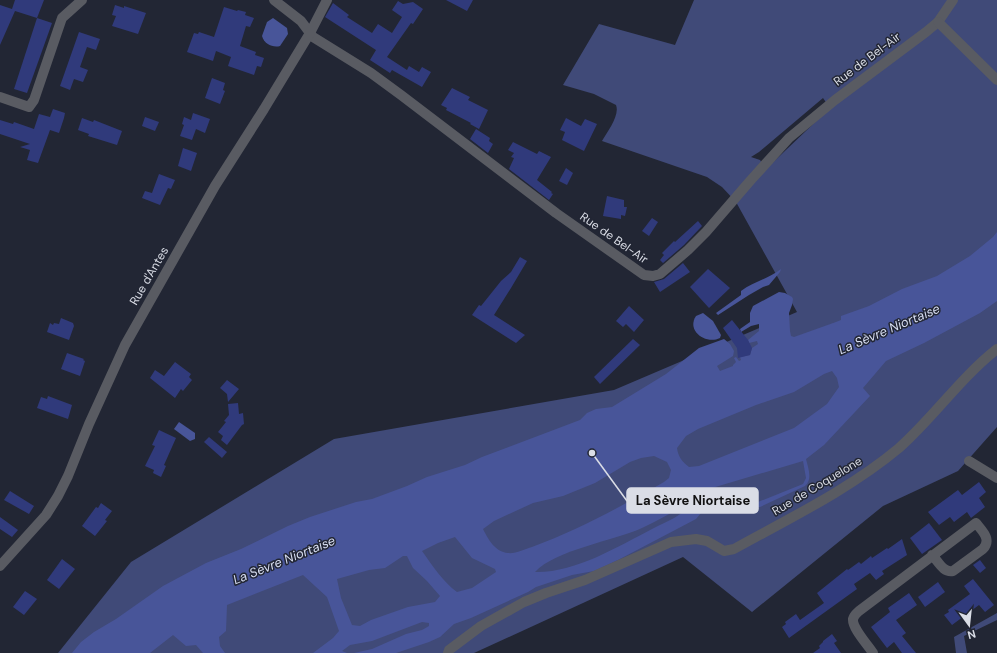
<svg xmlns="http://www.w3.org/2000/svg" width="997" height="653" viewBox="0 0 997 653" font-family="'DM Sans',sans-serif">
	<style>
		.green { fill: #404a78; fill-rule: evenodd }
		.water { fill: #485599; fill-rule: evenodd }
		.building { fill: #303a7b }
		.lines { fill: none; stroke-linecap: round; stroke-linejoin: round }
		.minor { stroke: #595b62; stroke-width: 10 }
		.tertiary { stroke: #595b62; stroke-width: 10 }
		.labels { text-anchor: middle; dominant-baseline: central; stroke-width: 3; stroke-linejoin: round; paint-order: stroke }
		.street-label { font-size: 12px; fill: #dadde6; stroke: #222634 }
		.water-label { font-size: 13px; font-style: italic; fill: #d7ddf1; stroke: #222634 }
		.leader { fill: none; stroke: #dadde6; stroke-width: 1.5 }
		.callout-dot { fill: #dadde6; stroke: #222634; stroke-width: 1.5 }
		.callout { fill: #dadde6; stroke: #dadde6; stroke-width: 1.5 }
		.callout-label { font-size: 13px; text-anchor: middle; font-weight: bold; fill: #111 }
	</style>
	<rect width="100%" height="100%" fill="#222634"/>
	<g class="green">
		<path d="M694 0H997V427L958 471 883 506 752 612 683 557 474 653H58L131 562 334 439 614 390 797 312 736 202 722 187 707 177 602 141C608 131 620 115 616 105L594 94 563 85 599 24 675 45ZM823 98 830 108 766 169 760 160 751 157 759 152Z"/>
		<polygon points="997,613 997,620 964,636 967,653 956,653 954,637"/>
	</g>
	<g class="water">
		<path d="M273 18 287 28 288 34 280 46C273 48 264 44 262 36L267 22Z"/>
		<path d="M997 232V301L980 313 924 343 886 361 863 388 870 396 824 445 806 459C808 468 813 479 805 486L760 507H706L696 519 618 560 594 571 572 575 536 587 528 592 471 618 454 624 440 637 429 642 396 653H354L372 649 406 634 422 630 429 626V623L422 622 372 641 350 645 342 651 347 653H313L333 638 339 631 327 597 303 575 227 605 226 631 219 637 220 646 225 653H203L196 645 186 646 173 635 150 653H72L81 642 94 632 116 619 163 586 206 563 241 549 288 526 310 517 356 502 372 499 407 486 427 477 465 465 482 457 580 420 587 413 596 409 612 407 666 374 699 348 724 339 730 344 734 351 733 356 717 366 720 371 733 366V365L736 362 734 358 736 357 739 361 741 360 740 357 750 355 752 348 758 344 757 341 749 343 748 340 759 331V324L751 326 741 332 740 329 750 322V313L753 306 779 292 785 293 792 297 793 299 792 305 789 313 790 331 791 336 794 337 836 322 841 320V316L869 306 902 289 937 276 970 256 993 237ZM832 371 837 378 839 387 827 404 794 428 699 466 689 467C682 462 678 456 677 448L686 436 698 429 756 405 794 392 824 374ZM654 456 667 462 671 470 669 478 664 482C622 506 578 530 532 547 525 549 515 554 508 553 495 552 488 539 483 529L494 521 533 503 563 496 595 483 630 462 641 458ZM803 461 806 478 803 484 758 502H703L700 500V498L712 488ZM689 504C684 516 663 523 652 529 617 547 575 573 535 572 555 550 613 541 642 528 658 521 673 511 689 504ZM455 537 472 558 495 569 496 572 472 588 457 592C443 582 432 565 422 551L438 543ZM403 556H407L413 568 427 581 440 596 435 602 408 607 371 620 360 626 352 625 341 598 337 579 369 570 385 568Z"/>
		<path d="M781 269 780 272 769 285 763 287 749 295 718 315 716 313 741 295V291C753 282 768 279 781 269Z"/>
		<path d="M703 313 713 321 721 335 720 338C706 345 686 331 696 316Z"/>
		<polygon points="179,422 195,433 195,439 190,441 174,429"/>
	</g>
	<g class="building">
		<polygon points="15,0 44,0 37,18 15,11 0,45 0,5 12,9"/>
		<polygon points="446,0 473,0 467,11"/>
		<polygon points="398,1 403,4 413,2 423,9 413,24 411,23 387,57 407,70 409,66 419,72 422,67 431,72 422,87 392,70 390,73 370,60 376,50 325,17 333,3 349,15 347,17 372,33 378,24 392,33 402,17 392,10"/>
		<polygon points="115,5 124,8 124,6 146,13 138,34 112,26 116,16 112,15"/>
		<polygon points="224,7 237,11 238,10 246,12 245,15 254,18 250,27 246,26 240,46 256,52 255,55 264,58 261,67 257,66 254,75 228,66 231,57 216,51 213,61 187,52 194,33 198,34 199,32 214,37"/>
		<polygon points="37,18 52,23 27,93 14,89"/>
		<polygon points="79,32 100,39 96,50 87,47 80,67 88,70 83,82 74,79 70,90 60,86"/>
		<polygon points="212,78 225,83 223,90 225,91 220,104 205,98"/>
		<polygon points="452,88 470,97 468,100 488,110 479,129 470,124 471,123 446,110 447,108 441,105"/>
		<polygon points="53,109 65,113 64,118 59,133 50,130 38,163 27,160 30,150 20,147 30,144 0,134 0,120 13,124 14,122 34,129 39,114 50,117"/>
		<polygon points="193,113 210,119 205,133 196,129 192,140 180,136 184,125 182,124 184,117 191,120"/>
		<polygon points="145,117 159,122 155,131 142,126"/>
		<polygon points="82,118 93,122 94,120 122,131 117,145 88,136 89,134 78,130"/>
		<polygon points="566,118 581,126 585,119 597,124 584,151 562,140 565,132 560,130"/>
		<polygon points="476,129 490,138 489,141 493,144 488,153 470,139"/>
		<polygon points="513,142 537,154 539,151 551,157 537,180 552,192 551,193 553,194 549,200 509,169 514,158 511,157 514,153 508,150"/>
		<polygon points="183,148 197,153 191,171 178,166"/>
		<polygon points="566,168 573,173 567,185 559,181"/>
		<polygon points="159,174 175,180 171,189 168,188 160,205 142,198 145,191 152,193"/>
		<polygon points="607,196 624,200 624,207 627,207 625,216 621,215 621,219 603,216"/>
		<polygon points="652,218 658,222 649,236 642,231"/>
		<polygon points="698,221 702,226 684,245 663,263 660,260 664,255 662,253 674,241 675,242"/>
		<polygon points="520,257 527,261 511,288 494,315 525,335 516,343 472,315 479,305 481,306 501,281 511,272"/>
		<polygon points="683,263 690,272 660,292 654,282 664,279"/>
		<polygon points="708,269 730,288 709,308 690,287"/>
		<polygon points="629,306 644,320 634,332 626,324 623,327 616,321"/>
		<polygon points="61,318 73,323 74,326 69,340 47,332 50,323 53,325 54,323 59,324"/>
		<polygon points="732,320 748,340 752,348 750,355 738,358 737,348 723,328"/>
		<polygon points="633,339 640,345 600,384 594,377"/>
		<polygon points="67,353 84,359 83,360 85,361 80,376 61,369"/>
		<polygon points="175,362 191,374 189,377 192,380 183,391 181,389 175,398 150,378 155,370 164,376"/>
		<polygon points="227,380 239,389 228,402 227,394 220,388"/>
		<polygon points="48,396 72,405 68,419 37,408 41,397 47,399"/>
		<polygon points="238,403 239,414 243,413 244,424 242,425 227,445 221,440 223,436 218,432 226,422 224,421 229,415 228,404"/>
		<polygon points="159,430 176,438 164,465 166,466 161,477 153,473 154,470 145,466 155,446 152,445"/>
		<polygon points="209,437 227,452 222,458 204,442"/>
		<polygon points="979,482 986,492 979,498 985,507 971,518 967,512 954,522 950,517 939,525 928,512 958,490 962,495"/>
		<polygon points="10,491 34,506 29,514 4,500"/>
		<polygon points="101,503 112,511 105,520 107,521 95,536 82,526 96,507 98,508"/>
		<polygon points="0,517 18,530 12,537 0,529"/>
		<polygon points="929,523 942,540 922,554 910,538"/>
		<polygon points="902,539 907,555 882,571 884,574 876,580 870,573 854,584 857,589 789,638 782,627 786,624 785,622 796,614 800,620 824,603 817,593 847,569 848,570 859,562 861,564 871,556 872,558 887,548 888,549"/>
		<polygon points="62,559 75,569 59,589 47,580"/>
		<polygon points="980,560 986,568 980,573 973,565"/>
		<polygon points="973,579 994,605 985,612 979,605 952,625 944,615 949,612 948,610 970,594 964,586"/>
		<polygon points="938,582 945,592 925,607 918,597"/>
		<polygon points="25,591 37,599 24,615 13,607"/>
		<polygon points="909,593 917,605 896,620 906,633 902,636 916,653 902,653 894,642 887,648 871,627 890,612 888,608"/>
		<polygon points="832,634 837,641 834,643 841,653 813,653 820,648 819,646 823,642 823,641"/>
	</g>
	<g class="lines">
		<g class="minor">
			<polyline points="274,0 301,21 313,37 371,73 401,95 556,213 644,275 653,276 660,274 688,250 706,232 750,181 789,138 835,100 926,32 938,22 953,0"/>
			<polyline points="938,22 997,80"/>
			<polyline points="0,97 29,107 34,100 62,18 82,0"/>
			<polyline points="969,461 997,478"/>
			<path d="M448 653 449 650 481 626 524 602 546 593 585 580 671 542 696 539 707 541 724 551 734 549C790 518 850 489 899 448 934 417 960 378 997 349"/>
			<path d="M873 653C868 645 852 628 853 619 854 615 857 613 859 611L976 523C982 531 992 539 983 549L953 571C943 573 938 561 932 555"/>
		</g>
		<polyline class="tertiary" points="0,566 46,515 58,496 68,476 89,424 125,345 215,186 264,109 310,33 327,0"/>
	</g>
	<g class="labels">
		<g class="street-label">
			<text transform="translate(867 59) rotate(-37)">Rue de Bel-Air</text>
			<text transform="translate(614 238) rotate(35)">Rue de Bel-Air</text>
			<text transform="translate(149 276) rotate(-60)">Rue d'Antes</text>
			<text transform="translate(817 486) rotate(-31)">Rue de Coquelone</text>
		</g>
		<g class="water-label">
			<text transform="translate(889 329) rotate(-23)">La Sèvre Niortaise</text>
			<text transform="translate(284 560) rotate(-22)">La Sèvre Niortaise</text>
		</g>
	</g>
	<path class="leader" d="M592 453L627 501"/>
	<circle class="callout-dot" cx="592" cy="453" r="4"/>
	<rect class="callout" x="627" y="488" width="131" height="25" rx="4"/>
	<g class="callout-label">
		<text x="693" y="505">La Sèvre Niortaise</text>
	</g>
	<g transform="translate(969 625) rotate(165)" stroke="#222634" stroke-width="3" paint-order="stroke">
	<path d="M0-3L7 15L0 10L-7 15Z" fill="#dadde6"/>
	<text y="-6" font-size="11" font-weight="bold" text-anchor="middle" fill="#dadde6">N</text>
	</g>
</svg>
